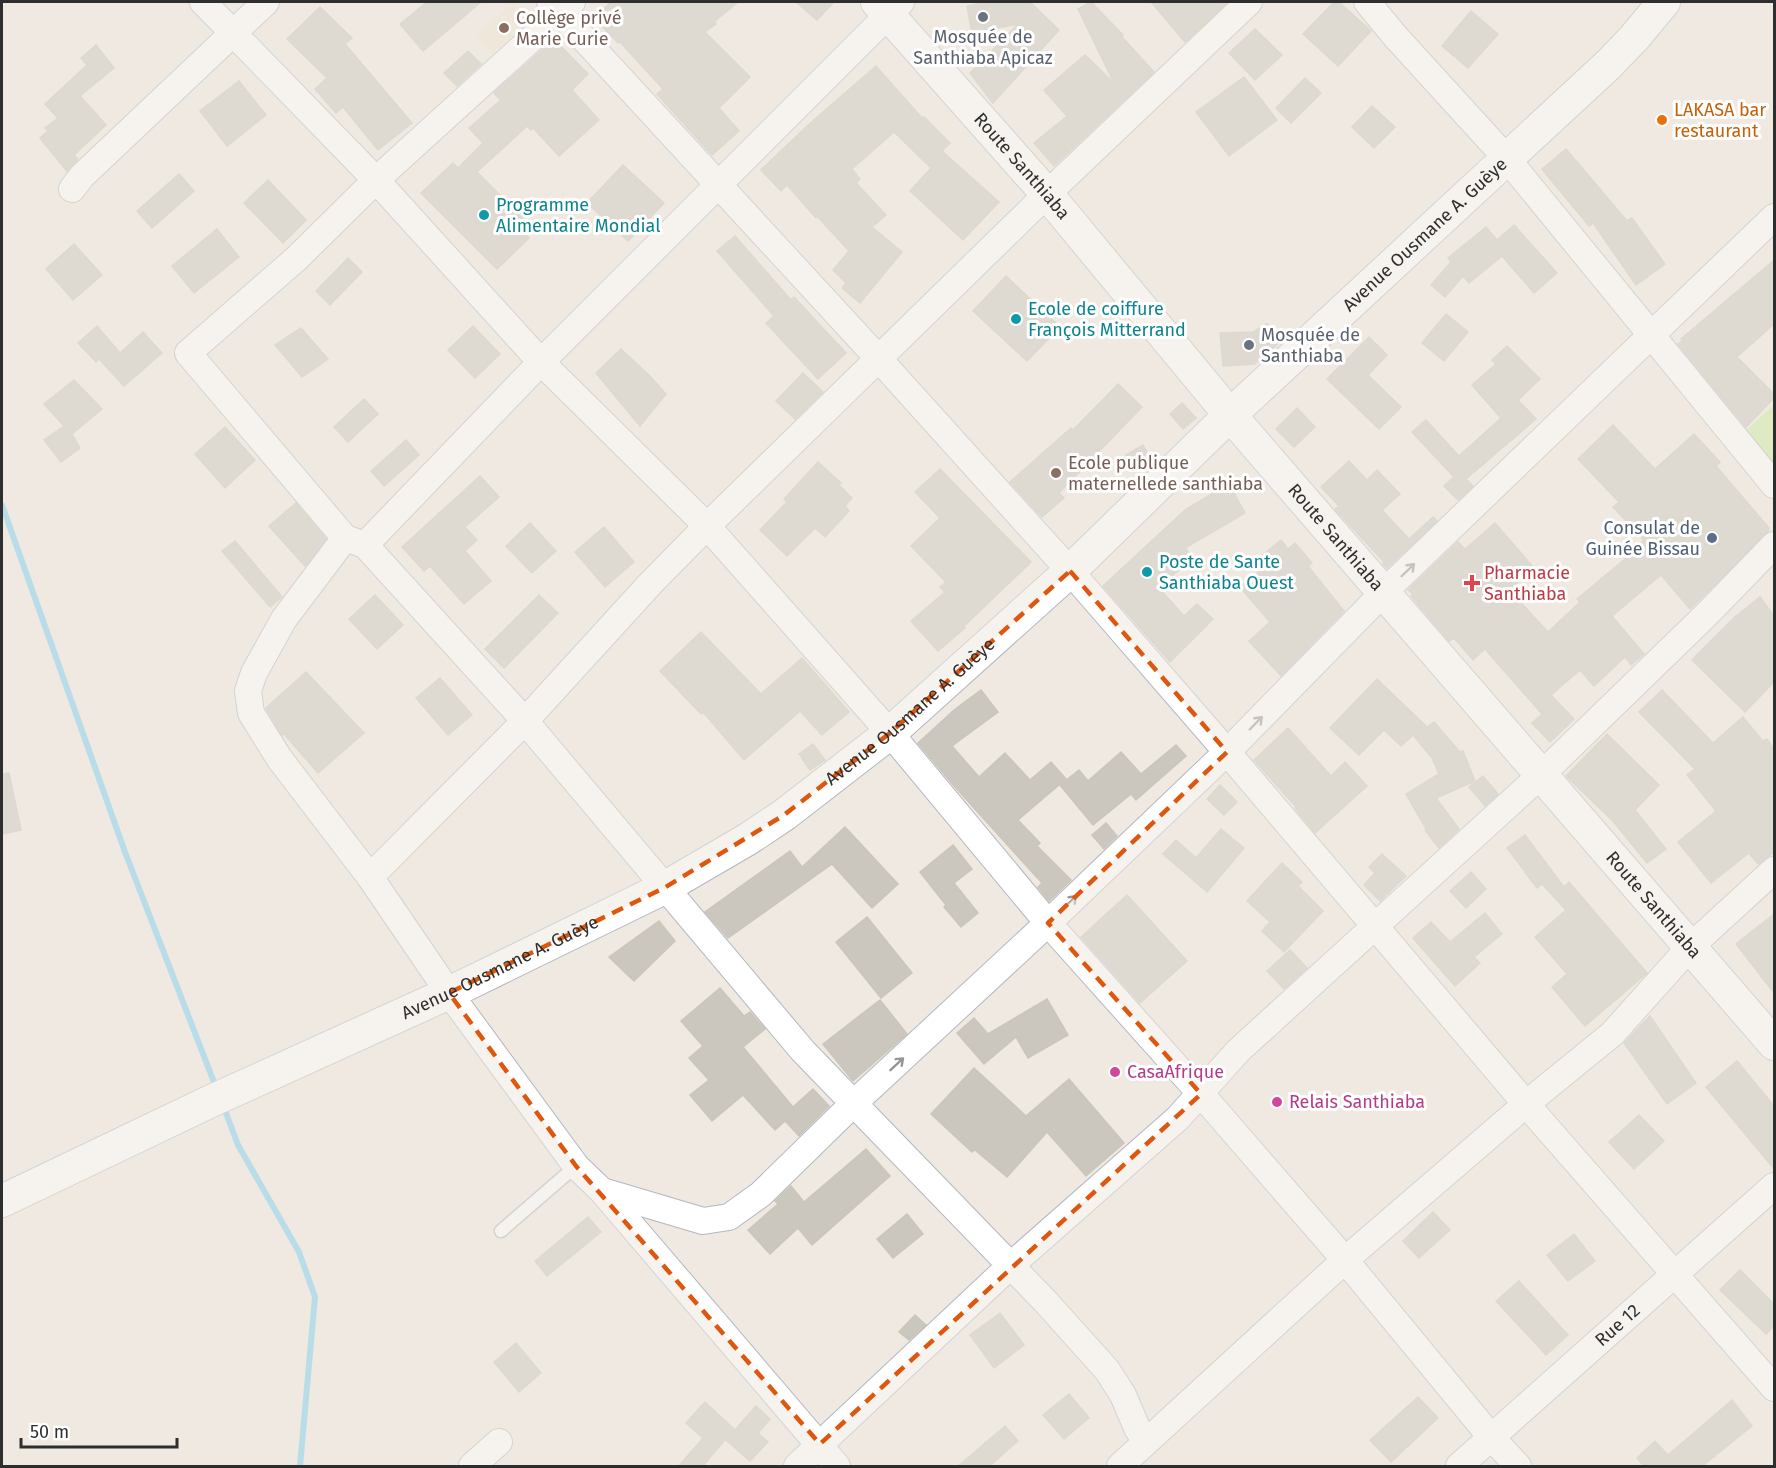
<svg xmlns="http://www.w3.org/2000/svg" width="1776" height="1468" viewBox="0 0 1776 1468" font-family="'Fira Sans',sans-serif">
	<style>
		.education { fill: #f0e6d1 }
		.pitch { fill: #c9ec9a }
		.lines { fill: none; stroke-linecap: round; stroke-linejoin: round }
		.stream { stroke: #75cff0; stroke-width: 6 }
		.building { fill: #cbc7bf; stroke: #cbc5ba; stroke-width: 1.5 }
		.service-casing { stroke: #b4b7c1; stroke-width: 15 }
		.minor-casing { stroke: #b4b7c1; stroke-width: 28 }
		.tertiary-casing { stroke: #b4b7c1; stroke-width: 34 }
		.service { stroke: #fff; stroke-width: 12 }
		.minor { stroke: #fff; stroke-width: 26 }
		.tertiary { stroke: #fff; stroke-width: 32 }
		.oneway { stroke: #969696 }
		.marked { fill: none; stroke: #df570e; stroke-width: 4.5; stroke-dasharray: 12 8; stroke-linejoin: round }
		.worship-dot { fill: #6b7280; stroke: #fff; stroke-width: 2 }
		.education-dot { fill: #8d6e63; stroke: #fff; stroke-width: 2 }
		.food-dot { fill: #e8710a; stroke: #fff; stroke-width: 2 }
		.culture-dot { fill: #0f9aa8; stroke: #fff; stroke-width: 2 }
		.service-dot { fill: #5c6f8a; stroke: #fff; stroke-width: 2 }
		.health-dot { fill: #e0444e; stroke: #fff; stroke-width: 2 }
		.hotel-dot { fill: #d1479c; stroke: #fff; stroke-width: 2 }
		.labels { text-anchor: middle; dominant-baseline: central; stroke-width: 6; stroke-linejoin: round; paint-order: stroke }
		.education-label { font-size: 18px; fill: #785e54; stroke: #fff; text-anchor: start }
		.worship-label { font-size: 18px; fill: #5b616d; stroke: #fff }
		.food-label { font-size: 18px; fill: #c56008; stroke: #fff; text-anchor: start }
		.street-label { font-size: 18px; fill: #2e2e2e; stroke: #fff }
		.culture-label { font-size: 18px; fill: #0d838f; stroke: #fff; text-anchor: start }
		.service-label { font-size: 18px; fill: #4e5e75; stroke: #fff; text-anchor: end }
		.health-label { font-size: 18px; fill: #be3a42; stroke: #fff; text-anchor: start }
		.hotel-label { font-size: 18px; fill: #b23c85; stroke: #fff; text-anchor: start }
	</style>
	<rect width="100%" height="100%" fill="#efe9e1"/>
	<polygon class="education" points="515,2 531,21 492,54 476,35"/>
	<polygon class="pitch" points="1774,405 1774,468 1743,433"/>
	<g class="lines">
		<g class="stream">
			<polyline points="2,505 125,852 217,1090"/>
			<polyline points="223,1105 238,1145 299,1252 315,1297 300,1466"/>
		</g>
	</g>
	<g class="building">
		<polygon points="427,2 481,2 423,51 400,24"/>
		<polygon points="611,2 738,2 714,22 716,24 705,32 750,77 719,108 739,131 712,155 657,94 663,89 619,41 618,43 594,18"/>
		<polygon points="796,2 834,2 817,20"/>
		<polygon points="987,2 1030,2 1059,30 993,103 970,73 1018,24 972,33 967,6"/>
		<polygon points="1091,2 1123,35 1122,37 1154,72 1054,166 1034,143 1067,116 1044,90 1085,55 1114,83 1078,9"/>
		<polygon points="1151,2 1228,2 1185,42"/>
		<polygon points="1334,2 1339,2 1371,31 1338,66 1303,34"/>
		<polygon points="320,7 352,38 345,44 412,123 378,150 343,107 336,113 315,89 327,78 287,39"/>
		<polygon points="1471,11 1498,34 1468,68 1442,46"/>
		<polygon points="1255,29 1282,55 1255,80 1229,53"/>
		<polygon points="554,39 588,74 572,90 599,120 559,156 533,128 531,130 527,126 477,172 508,203 513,198 527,212 522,217 526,222 520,228 529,238 497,269 421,193 453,163 458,168 483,143 469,128 501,100 494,93"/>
		<polygon points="96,45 114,68 80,96 106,125 74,155 78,159 67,171 40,138 48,131 45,128 58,118 45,104 87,65 81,58"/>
		<polygon points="468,51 481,64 457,86 444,73"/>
		<polygon points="876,66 922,118 924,117 950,143 942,151 999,202 963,240 910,191 931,168 894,132 852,169 860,179 856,183 886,215 872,227 902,252 860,303 842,288 846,283 833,270 849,251 817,216 816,218 787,185 781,191 761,170 807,126"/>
		<polygon points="1244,77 1277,120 1229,156 1196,112"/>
		<polygon points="1305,78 1321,93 1291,123 1276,108"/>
		<polygon points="239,81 266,115 227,146 200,111"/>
		<polygon points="1372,106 1395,127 1374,148 1352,127"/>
		<polygon points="1566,149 1627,221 1632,218 1665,264 1636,285 1593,223 1589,226 1542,169"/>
		<polygon points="623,165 664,203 628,241 587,203"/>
		<polygon points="179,174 194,191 152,228 137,211"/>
		<polygon points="268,180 306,220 283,243 244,203"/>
		<polygon points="1514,225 1557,273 1534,293 1502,256 1469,283 1463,276 1445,297 1431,285 1451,262 1448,258 1486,227 1497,240"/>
		<polygon points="217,229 239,257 194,293 172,266"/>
		<polygon points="735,236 791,300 794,297 846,353 818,379 766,323 774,316 717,251"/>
		<polygon points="74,244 102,275 73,300 46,269"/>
		<polygon points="348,258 362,272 330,305 316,291"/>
		<polygon points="1774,260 1774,324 1737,357 1774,394 1774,398 1746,427 1678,344 1683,341 1681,339"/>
		<polygon points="1006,276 1060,327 1027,361 973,311"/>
		<polygon points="1446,314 1468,332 1444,361 1422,343"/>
		<polygon points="1267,324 1281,341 1255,364 1223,366 1220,333 1253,332"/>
		<polygon points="97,326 120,353 143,332 162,353 124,386 99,359 96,362 78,343"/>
		<polygon points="473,326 500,354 475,378 448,350"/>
		<polygon points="301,328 328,359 302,377 275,345"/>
		<polygon points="1369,337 1387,355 1368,375 1401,407 1379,429 1327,379"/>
		<polygon points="1507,346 1540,379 1518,400 1536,419 1466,479 1473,486 1458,500 1444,486 1454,477 1412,432 1426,420 1459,456 1501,418 1472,385 1496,364 1492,360"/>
		<polygon points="621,349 650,376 666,394 640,426 596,373"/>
		<polygon points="803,373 823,392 795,419 776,401"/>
		<polygon points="74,380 102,409 72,434 80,448 61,462 44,440 64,426 44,404"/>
		<polygon points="1118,384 1142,407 1059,493 1064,498 1042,517 1010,482 1071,428 1073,430"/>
		<polygon points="364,399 378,414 348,442 334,427"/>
		<polygon points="1182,403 1196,418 1183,429 1170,414"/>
		<polygon points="1297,408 1315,427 1294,447 1276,429"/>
		<polygon points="1613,425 1655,469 1694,434 1720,462 1716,466 1769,528 1768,532 1690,609 1661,575 1612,616 1644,654 1631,665 1625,657 1594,686 1580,670 1551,695 1574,719 1550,742 1532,723 1542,714 1485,649 1473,660 1454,638 1449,641 1411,596 1413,594 1408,590 1458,542 1465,549 1495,523 1534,568 1509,590 1548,632 1580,602 1577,599 1638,548 1636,546 1644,540 1613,507 1619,502 1578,459"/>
		<polygon points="225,427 255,460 225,488 195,454"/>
		<polygon points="406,440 419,455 384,486 371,471"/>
		<polygon points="1143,445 1152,461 1135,471 1126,455"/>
		<polygon points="1349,461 1367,480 1377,470 1400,494 1382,510 1409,539 1433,517 1437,521 1387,568 1383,564 1384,562 1335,509 1339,506 1321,487"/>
		<polygon points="818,462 841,483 839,485 852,498 845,506 849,511 825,537 815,528 787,556 760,530 787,502 784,499"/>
		<polygon points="940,469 1031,562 963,627 965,628 938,651 911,621 945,592 940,587 946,582 911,546 940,518 915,492"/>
		<polygon points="480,476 499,497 465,527 477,540 465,551 491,581 464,604 430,566 424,571 402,547"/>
		<polygon points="1229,484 1245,513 1185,548 1193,557 1159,588 1184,616 1197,604 1213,619 1170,662 1103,586 1186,509"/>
		<polygon points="296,503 326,539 305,566 269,526"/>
		<polygon points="530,523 556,551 532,573 506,546"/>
		<polygon points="604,527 634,562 605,587 575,552"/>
		<polygon points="1281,540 1288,549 1295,543 1312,563 1308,566 1344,611 1281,676 1249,641 1270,622 1240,587 1260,571 1253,563"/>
		<polygon points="235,541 282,597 270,607 222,551"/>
		<polygon points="375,595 403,625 377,649 349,619"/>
		<polygon points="539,595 558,613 504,668 485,649"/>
		<polygon points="1760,597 1774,616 1774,682 1745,712 1692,660 1736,616"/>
		<polygon points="701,632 761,694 802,658 849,712 822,735 800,711 744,760 703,712 701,714 660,671"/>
		<polygon points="306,672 364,733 318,773 284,734 282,735 266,708"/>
		<polygon points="440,678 472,715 448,735 416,698"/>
		<polygon points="1377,679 1427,727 1434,722 1460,752 1463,751 1475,781 1436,798 1459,829 1439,848 1425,830 1426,829 1406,794 1439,774 1432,758 1413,735 1401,746 1384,730 1359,755 1330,728"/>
		<polygon points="981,690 998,712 952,746 979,777 1005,753 1030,780 1051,762 1066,779 1018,820 1040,843 1037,846 1071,880 1049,901 1038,887 1042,883 955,787 918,743 954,710"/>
		<polygon points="1662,690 1713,743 1743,717 1763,741 1767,739 1774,749 1774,852 1758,864 1749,853 1711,883 1678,842 1716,811 1687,775 1695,769 1639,712"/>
		<polygon points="1288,728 1331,776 1345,762 1367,786 1315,833 1295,808 1296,807 1254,760"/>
		<polygon points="1607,734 1659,785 1635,810 1666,849 1647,863 1612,820 1566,776"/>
		<polygon points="813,744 825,760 810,770 799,754"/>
		<polygon points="1176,745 1186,756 1136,800 1131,794 1093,825 1060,785 1079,770 1088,781 1121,752 1141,774"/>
		<polygon points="9,773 21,830 2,834 2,774"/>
		<polygon points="1483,776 1498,794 1485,806 1469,787"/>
		<polygon points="1220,785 1237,802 1224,815 1207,799"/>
		<polygon points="1106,823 1117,836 1104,849 1092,835"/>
		<polygon points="845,827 898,884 872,908 832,864 728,938 705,912 790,851 802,867"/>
		<polygon points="1221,829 1244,848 1207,892 1163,854 1176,840 1196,858"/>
		<polygon points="1525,835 1564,887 1569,882 1647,973 1585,1026 1552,987 1567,974 1535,937 1566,910 1542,884 1537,888 1507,848"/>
		<polygon points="953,845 972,869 954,883 978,913 961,927 944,907 946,905 920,872"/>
		<polygon points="1382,854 1406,876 1380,901 1364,885 1375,873 1369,867"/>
		<polygon points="1282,863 1302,882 1298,886 1323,911 1284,952 1262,931 1270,922 1247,901"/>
		<polygon points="1471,872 1486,889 1466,908 1450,891"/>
		<polygon points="1127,895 1187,961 1140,1003 1081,937"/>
		<polygon points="1485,913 1502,934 1474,957 1480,963 1455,986 1413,938 1431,922 1450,942"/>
		<polygon points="1774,914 1774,993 1736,944"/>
		<polygon points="867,917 912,973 881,998 836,942"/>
		<polygon points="659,921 675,941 634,981 609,957"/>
		<polygon points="1290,950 1307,968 1284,989 1267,971"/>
		<polygon points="720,988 744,1016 750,1012 765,1029 743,1047 793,1107 813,1089 829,1106 799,1136 785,1121 775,1130 743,1095 712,1121 690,1095 709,1080 689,1058 703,1046 681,1021"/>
		<polygon points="1047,999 1068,1035 1028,1058 1016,1037 984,1064 957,1033 974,1018 988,1034"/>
		<polygon points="880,1000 907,1034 853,1081 823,1044"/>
		<polygon points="1650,1016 1696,1083 1667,1104 1624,1043"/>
		<polygon points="1737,1061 1774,1106 1774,1169 1706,1087"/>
		<polygon points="974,1068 1026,1116 1069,1079 1124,1143 1086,1176 1047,1132 1007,1177 975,1150 972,1152 931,1114"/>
		<polygon points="1639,1115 1664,1141 1634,1169 1609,1142"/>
		<polygon points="866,1149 890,1176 812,1245 798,1228 770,1254 748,1230 778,1204 775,1201 791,1186 804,1202"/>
		<polygon points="1433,1212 1450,1230 1419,1258 1403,1241"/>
		<polygon points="907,1214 923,1234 893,1258 877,1239"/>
		<polygon points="588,1217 601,1232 547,1276 535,1261"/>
		<polygon points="1574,1234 1595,1261 1568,1281 1547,1255"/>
		<polygon points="1740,1270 1774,1304 1774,1326 1766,1334 1720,1290"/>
		<polygon points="1519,1281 1568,1335 1546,1355 1496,1301"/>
		<polygon points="1000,1313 1024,1345 994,1368 970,1335"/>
		<polygon points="915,1315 926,1325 909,1340 899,1332"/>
		<polygon points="516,1343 541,1373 519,1392 494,1362"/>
		<polygon points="1069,1394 1089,1418 1064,1439 1043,1415"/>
		<polygon points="1418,1397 1438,1418 1391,1462 1370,1440"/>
		<polygon points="1732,1400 1752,1426 1701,1467 1645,1467 1637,1458 1655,1441 1668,1455"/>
		<polygon points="705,1402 734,1429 702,1467 678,1467 703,1438 686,1423"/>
		<polygon points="756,1406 770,1419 758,1433 768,1442 750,1461 726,1440"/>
		<polygon points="1005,1426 1018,1441 988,1467 957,1467"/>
	</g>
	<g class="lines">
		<defs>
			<polyline id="service" points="501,1231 576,1166"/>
			<g id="minor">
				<polyline points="203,2 376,180 541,362 707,526 890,733 1048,923 1201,1094 1345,1260 1491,1437 1518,1466"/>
				<polyline points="550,2 878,358 1070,571 1227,752 1526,1104 1774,1388"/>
				<polyline points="572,2 376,180 296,259 188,353 345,538 365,545 525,721 803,1051 1045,1301 1107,1370 1123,1395 1137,1428 1146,1442"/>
				<polyline points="1367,2 1395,36 1508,160 1774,485"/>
				<polyline points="72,189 82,176 266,2"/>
				<polyline points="345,538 284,619 254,673 248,691 251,713 279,758 370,877 449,993 576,1166 602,1191 703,1221 729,1217 761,1194 854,1103 1048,923 1227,752 1383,593 1774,217"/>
				<polyline points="365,545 541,362 901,2"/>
				<polyline points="370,877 525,721 650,584 707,526 1047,194 1249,2"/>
				<polyline points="602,1191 837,1466"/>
				<polyline points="472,1466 499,1442"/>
				<polyline points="797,1466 1010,1266 1178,1118 1238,1051 1542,774 1707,614 1774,545"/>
				<polyline points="1120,1466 1345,1260 1526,1104 1612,1034 1690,947 1774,870"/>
				<path id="s1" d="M1459 1466 1774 1186"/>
			</g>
			<g id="tertiary">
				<path id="s2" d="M877 2 1047 194 1230 415 1774 1044"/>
				<path id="s3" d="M2 1201 209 1102 449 993 664 888 748 839 784 815 890 733 1070 571 1230 415 1608 65 1634 38 1664 2"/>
			</g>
		</defs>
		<use href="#service" class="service-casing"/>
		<use href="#minor" class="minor-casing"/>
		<use href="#tertiary" class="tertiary-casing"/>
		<use href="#service" class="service"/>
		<use href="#minor" class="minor"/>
		<use href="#tertiary" class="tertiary"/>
	</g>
	<defs><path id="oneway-shaft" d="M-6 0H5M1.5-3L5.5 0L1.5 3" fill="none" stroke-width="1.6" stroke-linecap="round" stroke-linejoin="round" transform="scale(1.5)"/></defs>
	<g class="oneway">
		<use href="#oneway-shaft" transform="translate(1408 570) rotate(-44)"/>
		<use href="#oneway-shaft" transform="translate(1256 723) rotate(-46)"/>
		<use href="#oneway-shaft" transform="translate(1070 902) rotate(-44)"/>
		<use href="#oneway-shaft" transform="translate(897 1064) rotate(-43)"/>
	</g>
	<path d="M0 0H1776V1468H0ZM1070 571 1227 752 1048 923 1201 1094 820 1444 576 1166 449 993 664 888 784 815 890 733Z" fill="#efe9e1" fill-opacity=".55" fill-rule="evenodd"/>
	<path class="marked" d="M1070 571 1227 752 1048 923 1201 1094 820 1444 576 1166 449 993 664 888 784 815 890 733Z"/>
	<g class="worship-dot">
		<circle cx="983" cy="17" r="6"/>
		<circle cx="1249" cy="345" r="6"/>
	</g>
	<g class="education-dot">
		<circle cx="504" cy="28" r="6"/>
		<circle cx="1056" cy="473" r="6"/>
	</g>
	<circle class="food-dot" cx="1662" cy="120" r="6"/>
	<g class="culture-dot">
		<circle cx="484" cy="215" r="6"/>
		<circle cx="1016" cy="319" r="6"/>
		<circle cx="1147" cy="572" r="6"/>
	</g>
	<circle class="service-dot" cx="1712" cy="538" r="6"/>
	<path class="health-dot" d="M1469 574h6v6h6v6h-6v6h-6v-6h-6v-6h6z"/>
	<g class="hotel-dot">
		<circle cx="1115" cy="1072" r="6"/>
		<circle cx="1277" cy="1102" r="6"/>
	</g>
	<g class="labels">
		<g class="education-label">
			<text x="516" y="18">Collège privé<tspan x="516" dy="21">Marie Curie</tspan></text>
			<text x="1068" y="463">Ecole publique<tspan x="1068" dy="21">maternellede santhiaba</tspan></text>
		</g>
		<g class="worship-label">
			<text x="983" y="37">Mosquée de<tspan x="983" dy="21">Santhiaba Apicaz</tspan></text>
			<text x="1261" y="335" text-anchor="start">Mosquée de<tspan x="1261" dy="21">Santhiaba</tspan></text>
		</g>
		<g class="food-label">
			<text x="1674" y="110">LAKASA bar<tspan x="1674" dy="21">restaurant</tspan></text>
		</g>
		<g class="street-label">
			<text stroke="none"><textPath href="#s2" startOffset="219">Route Santhiaba</textPath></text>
			<text stroke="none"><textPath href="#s3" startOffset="1738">Avenue Ousmane A. Guèye</textPath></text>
			<text stroke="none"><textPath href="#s2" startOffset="705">Route Santhiaba</textPath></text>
			<text stroke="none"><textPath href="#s3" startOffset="1036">Avenue Ousmane A. Guèye</textPath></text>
			<text stroke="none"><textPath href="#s2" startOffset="1191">Route Santhiaba</textPath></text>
			<text stroke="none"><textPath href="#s3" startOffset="550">Avenue Ousmane A. Guèye</textPath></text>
			<text stroke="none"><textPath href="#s1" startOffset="212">Rue 12</textPath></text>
		</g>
		<g class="culture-label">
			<text x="496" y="205">Programme<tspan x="496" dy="21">Alimentaire Mondial</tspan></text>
			<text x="1028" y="309">Ecole de coiffure<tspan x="1028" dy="21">François Mitterrand</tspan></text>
			<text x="1159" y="562">Poste de Sante<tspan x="1159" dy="21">Santhiaba Ouest</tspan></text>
		</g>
		<g class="service-label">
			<text x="1700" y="528">Consulat de<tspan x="1700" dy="21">Guinée Bissau</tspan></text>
		</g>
		<g class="health-label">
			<text x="1484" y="573">Pharmacie<tspan x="1484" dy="21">Santhiaba</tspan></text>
		</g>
		<g class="hotel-label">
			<text x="1127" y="1072">CasaAfrique</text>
			<text x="1289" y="1102">Relais Santhiaba</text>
		</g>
	</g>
	<rect width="1776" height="1468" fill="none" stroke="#2e2e2e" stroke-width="6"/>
	<path d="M21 1438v9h156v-9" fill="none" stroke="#2e2e2e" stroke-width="3"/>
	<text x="30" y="1438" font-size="18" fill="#2e2e2e" stroke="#ffffff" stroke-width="4.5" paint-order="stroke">50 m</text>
</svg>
